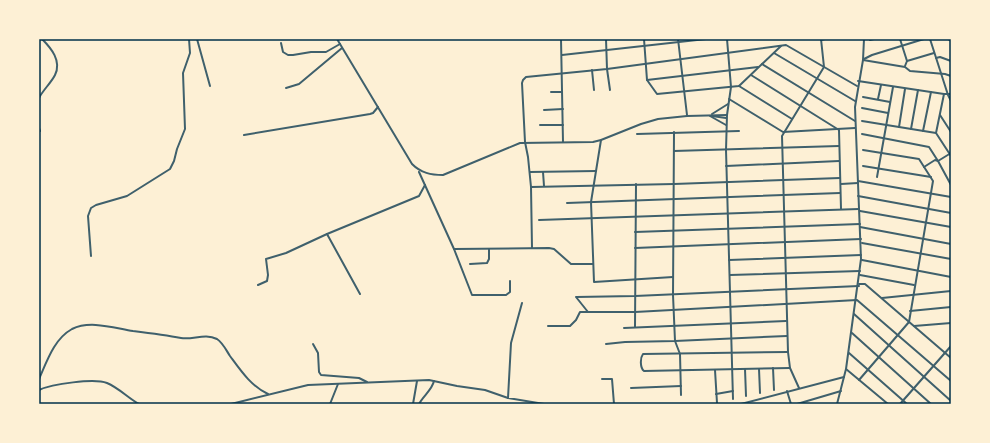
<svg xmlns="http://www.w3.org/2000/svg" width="990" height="443" viewBox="0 0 990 443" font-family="Spectral,serif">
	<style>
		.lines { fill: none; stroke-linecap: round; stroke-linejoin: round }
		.minor { stroke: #3f606c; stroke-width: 2 }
		.neatline { fill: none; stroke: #003049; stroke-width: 1.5 }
	</style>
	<rect width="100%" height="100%" fill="#fdf0d5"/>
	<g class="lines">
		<g class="minor">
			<polyline points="197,39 210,86"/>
			<path d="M337 39 412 164C421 173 431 175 443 175L520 143 593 142 601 140 641 124 658 119 687 116 727 115"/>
			<polyline points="561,39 563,142"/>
			<polyline points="606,39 607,69 610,90"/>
			<polyline points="644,39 647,80 657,94 739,86 781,46"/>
			<polyline points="678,39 687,115"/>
			<polyline points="727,39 731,87 727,115 726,150 733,399"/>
			<polyline points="900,39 907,61 905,66"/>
			<polyline points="930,39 948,95 951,101"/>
			<polyline points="948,39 951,41"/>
			<polyline points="821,40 825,39"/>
			<polyline points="870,40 874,39"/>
			<polyline points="281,43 283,52 288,55 293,55 311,52 326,52 340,44"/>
			<polyline points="774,53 855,101"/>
			<polyline points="562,55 706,39"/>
			<polyline points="936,58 940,57 951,61"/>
			<polyline points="864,59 872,55 924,39"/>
			<polyline points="863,60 905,67 910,71 945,74 951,76"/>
			<polyline points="907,61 934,53"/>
			<polyline points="762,64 855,121"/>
			<polyline points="592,70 594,90"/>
			<polyline points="751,75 839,130 841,209"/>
			<polyline points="647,80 758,67"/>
			<polyline points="858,81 944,94 951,94"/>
			<polyline points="739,86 792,119"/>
			<polyline points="286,88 299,84 342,48"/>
			<polyline points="551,92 562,92"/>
			<polyline points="863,97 890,102"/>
			<path d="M39 98C43 90 51 83 55 75 62 61 51 48 42 39"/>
			<polyline points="729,99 783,132 855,128"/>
			<polyline points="878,99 881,85"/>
			<polyline points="862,108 888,113"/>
			<polyline points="544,110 563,109"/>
			<polyline points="712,114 728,104"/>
			<polyline points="940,115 951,132"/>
			<polyline points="710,116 726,125"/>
			<polyline points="712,116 726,118"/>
			<polyline points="862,121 936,133 951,156"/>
			<polyline points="540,125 563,125"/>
			<polyline points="899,127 905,89"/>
			<polyline points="39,128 40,131"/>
			<polyline points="911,129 918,90"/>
			<polyline points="923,131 931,92"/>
			<polyline points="674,132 673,295 675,341 680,354 681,395"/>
			<polyline points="936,133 944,94"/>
			<polyline points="637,134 739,131"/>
			<polyline points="862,134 929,147 938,161 951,185"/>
			<polyline points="244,135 370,114 373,113 378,107"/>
			<polyline points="601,140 591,202 594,282 673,277"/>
			<polyline points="674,151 839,146"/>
			<polyline points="726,166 839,161"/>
			<polyline points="863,166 931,177"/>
			<polyline points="924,167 935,160 938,161 951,153"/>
			<polyline points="419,172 454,249 472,295 506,295 510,292 510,281"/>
			<polyline points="530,172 596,171"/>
			<polyline points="543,172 544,186"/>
			<polyline points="877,177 893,87"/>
			<polyline points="858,181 951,197"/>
			<polyline points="841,184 858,183"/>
			<polyline points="531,187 674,184 840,178"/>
			<polyline points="858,196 951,213"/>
			<polyline points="567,203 840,193"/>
			<polyline points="860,211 951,227"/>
			<polyline points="539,220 859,209"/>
			<polyline points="860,227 951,244"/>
			<polyline points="635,232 860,224"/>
			<polyline points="327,234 360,294"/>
			<polyline points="862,243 951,259"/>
			<polyline points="532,248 531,187 528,157 525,142 522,83 523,80 526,77 607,69 786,45 857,86"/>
			<polyline points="635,248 861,239"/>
			<polyline points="454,249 549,248 554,249 571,264 593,264"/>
			<polyline points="91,256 88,216 91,208 96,205 127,196 170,169 174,161 177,149 185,129 183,73 190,53 189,39"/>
			<polyline points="729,260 861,255"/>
			<polyline points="862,260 951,277"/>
			<polyline points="470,264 487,263 489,259 489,249"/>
			<polyline points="730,275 860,271"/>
			<polyline points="860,275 914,285"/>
			<polyline points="859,284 865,284 951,358"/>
			<polyline points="258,285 267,281 268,275 266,259 286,253 327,234 419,196 425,185"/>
			<polyline points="882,298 951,291"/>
			<polyline points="910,311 951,307"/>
			<polyline points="588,312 576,297 635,296 859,286"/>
			<polyline points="854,314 951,401"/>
			<polyline points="548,326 570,326 576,320 580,312 635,312 857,300 951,381"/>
			<polyline points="914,326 951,323"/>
			<polyline points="635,327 636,184"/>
			<polyline points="624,328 786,321"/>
			<polyline points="852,333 931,404"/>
			<polyline points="313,344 318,353 319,372 321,375 359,378 367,382"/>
			<polyline points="606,344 625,342 675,341 787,336"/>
			<path d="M788 352 643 354C640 358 640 368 644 371L790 368"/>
			<polyline points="849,353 907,404"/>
			<polyline points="773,368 774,390"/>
			<polyline points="745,369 746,396"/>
			<polyline points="759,369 760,393"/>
			<polyline points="846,369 888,404"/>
			<polyline points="715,370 717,403"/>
			<path d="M39 379C47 361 54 339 72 329 90 320 114 328 133 331 149 333 165 335 181 338 193 340 205 333 217 339 223 343 226 350 230 356 241 371 251 386 268 394"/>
			<polyline points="602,379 612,379 614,404"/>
			<polyline points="859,380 909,322 933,181 919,159 863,150"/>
			<polyline points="631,388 681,386"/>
			<polyline points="799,388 790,368 788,352 782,136 824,67 821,39"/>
			<path d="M39 390C52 384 94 378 107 383 119 388 128 398 139 404"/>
			<polyline points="787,391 791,404"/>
			<polyline points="716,394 733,391"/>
			<polyline points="508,398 511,343 522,303"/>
			<polyline points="231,404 308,385 429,380 457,386 485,390 508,398 544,404"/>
			<polyline points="330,404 338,384"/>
			<polyline points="413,404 417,381"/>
			<path d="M419 404C423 396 432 390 434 381"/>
			<polyline points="741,404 844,377"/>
			<polyline points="797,404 841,391"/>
			<polyline points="837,404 846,369 861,259 855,107 863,60 864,39"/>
			<polyline points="900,404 951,346"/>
		</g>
	</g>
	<rect width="990" height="443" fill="none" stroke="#fdf0d5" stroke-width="80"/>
	<rect x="40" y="40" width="910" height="363" class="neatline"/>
</svg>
